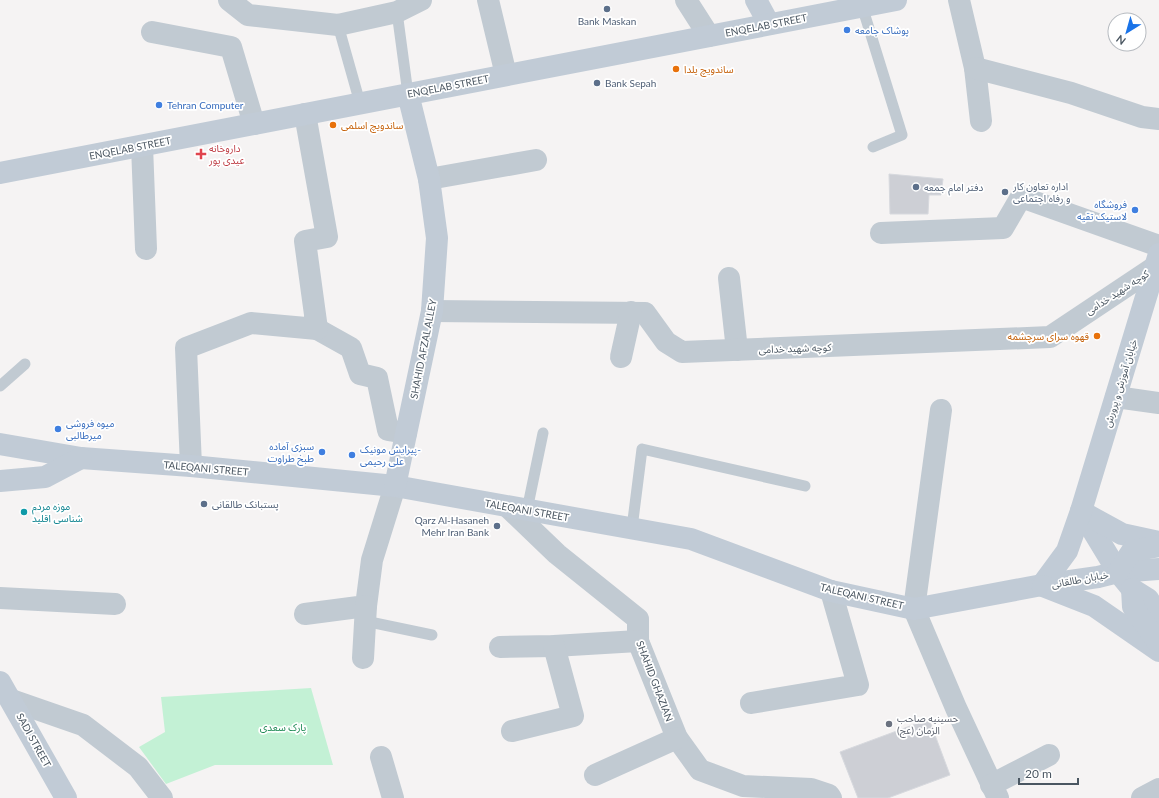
<svg xmlns="http://www.w3.org/2000/svg" width="1159" height="798" viewBox="0 0 1159 798" font-family="Lato,'Noto Sans Arabic',sans-serif">
	<style>
		.green { fill: #c3f1d5 }
		.building { fill: #cdcfd5; stroke: #d7d9de }
		.lines { fill: none; stroke-linecap: round; stroke-linejoin: round }
		.lane { stroke: #c1cad2; stroke-width: 11 }
		.street { stroke: #c1cad2; stroke-width: 22 }
		.secondary { stroke: #c1cbd6; stroke-width: 22 }
		.service-dot { fill: #5c6f8a; stroke: #fff; stroke-width: 1.5 }
		.shop-dot { fill: #3f7fe0; stroke: #fff; stroke-width: 1.5 }
		.food-dot { fill: #e8710a; stroke: #fff; stroke-width: 1.5 }
		.health-dot { fill: #e0444e; stroke: #fff; stroke-width: 1.5 }
		.culture-dot { fill: #0f9aa8; stroke: #fff; stroke-width: 1.5 }
		.worship-dot { fill: #6b7280; stroke: #fff; stroke-width: 1.5 }
		.labels { text-anchor: middle; dominant-baseline: central; stroke-width: 3.5; stroke-linejoin: round; paint-order: stroke }
		.service-label { font-size: 10px; fill: #4e5e75; stroke: #fff; text-anchor: start }
		.street-label { font-size: 10px; fill: #4a5661; stroke: #fff }
		.shop-label { font-size: 10px; fill: #366cbe; stroke: #fff; text-anchor: start }
		.food-label { font-size: 10px; fill: #c56008; stroke: #fff; text-anchor: start }
		.health-label { font-size: 10px; fill: #be3a42; stroke: #fff; text-anchor: start }
		.culture-label { font-size: 10px; fill: #0d838f; stroke: #fff; text-anchor: start }
		.worship-label { font-size: 10px; fill: #5b616d; stroke: #fff; text-anchor: start }
		.park-label { font-size: 10px; fill: #17864f; stroke: #fff }
	</style>
	<rect width="100%" height="100%" fill="#f5f3f3"/>
	<polygon class="green" points="311,688 333,765 215,765 166,784 139,747 165,732 161,697"/>
	<g class="building">
		<polygon points="889,174 943,179 941,195 929,195 928,214 890,214"/>
		<polygon points="929,719 950,775 888,798 858,798 840,752"/>
	</g>
	<g class="lines">
		<g class="lane">
			<polyline points="862,6 902,135 873,147"/>
			<polyline points="397,12 408,94"/>
			<polyline points="338,25 360,103"/>
			<polyline points="0,386 25,364"/>
			<polyline points="527,510 543,433"/>
			<polyline points="632,528 642,449 805,486"/>
			<polyline points="365,621 432,635"/>
		</g>
		<g class="street">
			<polyline points="229,0 248,15 338,25 397,12 421,0"/>
			<polyline points="488,0 506,75"/>
			<polyline points="686,0 709,36"/>
			<polyline points="959,0 975,68 981,121"/>
			<polyline points="152,32 231,47 254,124"/>
			<polyline points="975,68 1071,93 1142,117 1159,119"/>
			<polyline points="142,146 146,249"/>
			<polyline points="429,179 536,160"/>
			<polyline points="881,233 1003,228 1021,197 1159,246"/>
			<polyline points="729,278 737,350"/>
			<polyline points="432,311 645,313 666,342 682,352 1050,337 1155,267"/>
			<polyline points="317,329 351,348 360,374 377,378 388,430 406,433"/>
			<polyline points="621,357 631,312"/>
			<polyline points="1116,397 1159,403"/>
			<polyline points="941,410 914,609 956,708 998,798"/>
			<polyline points="191,466 186,348 251,323 317,329 305,241 327,237 305,114"/>
			<polyline points="508,507 557,554 638,619 638,641 677,738 700,770 743,786 811,789 829,795 831,798"/>
			<polyline points="0,598 115,604"/>
			<polyline points="305,614 366,606 372,560 395,486"/>
			<polyline points="500,647 554,646 638,641"/>
			<polyline points="363,658 366,606"/>
			<polyline points="11,700 83,725 138,767 162,798"/>
			<polyline points="751,703 858,685 831,591"/>
			<polyline points="512,731 573,716 554,646"/>
			<polyline points="381,757 393,798"/>
			<polyline points="595,775 677,738"/>
			<polyline points="991,785 1049,755"/>
			<polyline points="1142,798 1159,789"/>
		</g>
		<g class="secondary">
			<polyline points="756,0 769,24"/>
			<polyline points="0,173 896,0"/>
			<polyline points="0,444 81,458 191,466 395,486 691,539 831,591 914,609 1042,585 1098,577 1118,572 1159,569"/>
			<polyline points="0,481 45,477 81,458"/>
			<polyline points="395,486 432,311 437,238 429,179 408,94"/>
			<polyline points="1081,511 1118,572 1132,589 1148,599 1159,616"/>
			<polyline points="1082,512 1122,534 1159,542"/>
			<polyline points="1118,572 1132,551 1159,546"/>
			<polyline points="1042,585 1067,551 1081,511 1159,254"/>
			<polyline points="1043,586 1094,606 1159,651"/>
			<polyline points="1132,589 1133,607 1159,644"/>
			<polyline points="0,682 66,798"/>
		</g>
	</g>
	<g class="service-dot">
		<circle cx="607" cy="9" r="4"/>
		<circle cx="597" cy="83" r="4"/>
		<circle cx="916" cy="187" r="4"/>
		<circle cx="1005" cy="192" r="4"/>
		<circle cx="204" cy="504" r="4"/>
		<circle cx="497" cy="526" r="4"/>
	</g>
	<g class="shop-dot">
		<circle cx="847" cy="30" r="4"/>
		<circle cx="159" cy="105" r="4"/>
		<circle cx="1135" cy="210" r="4"/>
		<circle cx="58" cy="429" r="4"/>
		<circle cx="322" cy="452" r="4"/>
		<circle cx="352" cy="455" r="4"/>
	</g>
	<g class="food-dot">
		<circle cx="676" cy="69" r="4"/>
		<circle cx="333" cy="125" r="4"/>
		<circle cx="1097" cy="336" r="4"/>
	</g>
	<path class="health-dot" d="M199 148h4v4h4v4h-4v4h-4v-4h-4v-4h4z"/>
	<circle class="culture-dot" cx="24" cy="512" r="4"/>
	<circle class="worship-dot" cx="889" cy="724" r="4"/>
	<g class="labels">
		<g class="service-label">
			<text x="607" y="21" text-anchor="middle">Bank Maskan</text>
			<text x="605" y="83">Bank Sepah</text>
			<text x="1013" y="186">اداره تعاون کار<tspan x="1013" dy="12">و رفاه اجتماعی</tspan></text>
			<text x="924" y="187">دفتر امام جمعه</text>
			<text x="212" y="504">پستبانک طالقانی</text>
			<text x="489" y="520" text-anchor="end">Qarz Al-Hasaneh<tspan x="489" dy="12">Mehr Iran Bank</tspan></text>
		</g>
		<g class="street-label">
			<text transform="translate(766 25) rotate(-11)">ENQELAB STREET</text>
			<text transform="translate(448 86) rotate(-11)">ENQELAB STREET</text>
			<text transform="translate(130 148) rotate(-11)">ENQELAB STREET</text>
			<text transform="translate(1117 292) rotate(-33)">کوچه شهید خدامی</text>
			<text transform="translate(795 348) rotate(-2)">کوچه شهید خدامی</text>
			<text transform="translate(423 349) rotate(-79)">SHAHID AFZAL ALLEY</text>
			<text transform="translate(1120 383) rotate(-73)">خیابان آموزش و پرورش</text>
			<text transform="translate(206 468) rotate(5)">TALEQANI STREET</text>
			<text transform="translate(527 510) rotate(10)">TALEQANI STREET</text>
			<text transform="translate(1080 579) rotate(-10)">خیابان طالقانی</text>
			<text transform="translate(862 596) rotate(13)">TALEQANI STREET</text>
			<text transform="translate(655 681) rotate(69)">SHAHID GHAZIAN</text>
			<text transform="translate(34 740) rotate(61)">SADI STREET</text>
		</g>
		<g class="shop-label">
			<text x="855" y="30">پوشاک جامعه</text>
			<text x="167" y="105">Tehran Computer</text>
			<text x="1127" y="204" text-anchor="end">فروشگاه<tspan x="1127" dy="12">لاستیک تقیه</tspan></text>
			<text x="66" y="423">میوه فروشی<tspan x="66" dy="12">میرطالبی</tspan></text>
			<text x="314" y="446" text-anchor="end">سبزی آماده<tspan x="314" dy="12">طبخ طراوت</tspan></text>
			<text x="360" y="449">پیرایش مونیک-<tspan x="360" dy="12">علی رحیمی</tspan></text>
		</g>
		<g class="food-label">
			<text x="684" y="69">ساندویچ یلدا</text>
			<text x="341" y="125">ساندویچ اسلمی</text>
			<text x="1089" y="336" text-anchor="end">قهوه سرای سرچشمه</text>
		</g>
		<g class="health-label">
			<text x="209" y="148">داروخانه<tspan x="209" dy="12">عیدی پور</tspan></text>
		</g>
		<g class="culture-label">
			<text x="32" y="506">موزه مردم<tspan x="32" dy="12">شناسی اقلید</tspan></text>
		</g>
		<g class="worship-label">
			<text x="897" y="718">حسینیه صاحب<tspan x="897" dy="12">الزمان (عج)</tspan></text>
		</g>
		<g class="park-label">
			<text x="283" y="727">پارک سعدی</text>
		</g>
	</g>
	<g transform="translate(1127 32) rotate(217)"><circle r="19" fill="#ffffff" stroke="#b7bbc0"/>
	<path d="M0-3L7 15L0 10L-7 15Z" fill="#1a73e8"/>
	<text y="-6" font-size="11" font-weight="bold" text-anchor="middle" fill="#4a5661">N</text>
	</g>
	<path d="M1019 778v6h59v-6" fill="none" stroke="#4a5661" stroke-width="2"/>
	<text x="1025" y="778" font-size="12" fill="#4a5661" stroke="#ffffff" stroke-width="3" paint-order="stroke">20 m</text>
</svg>
